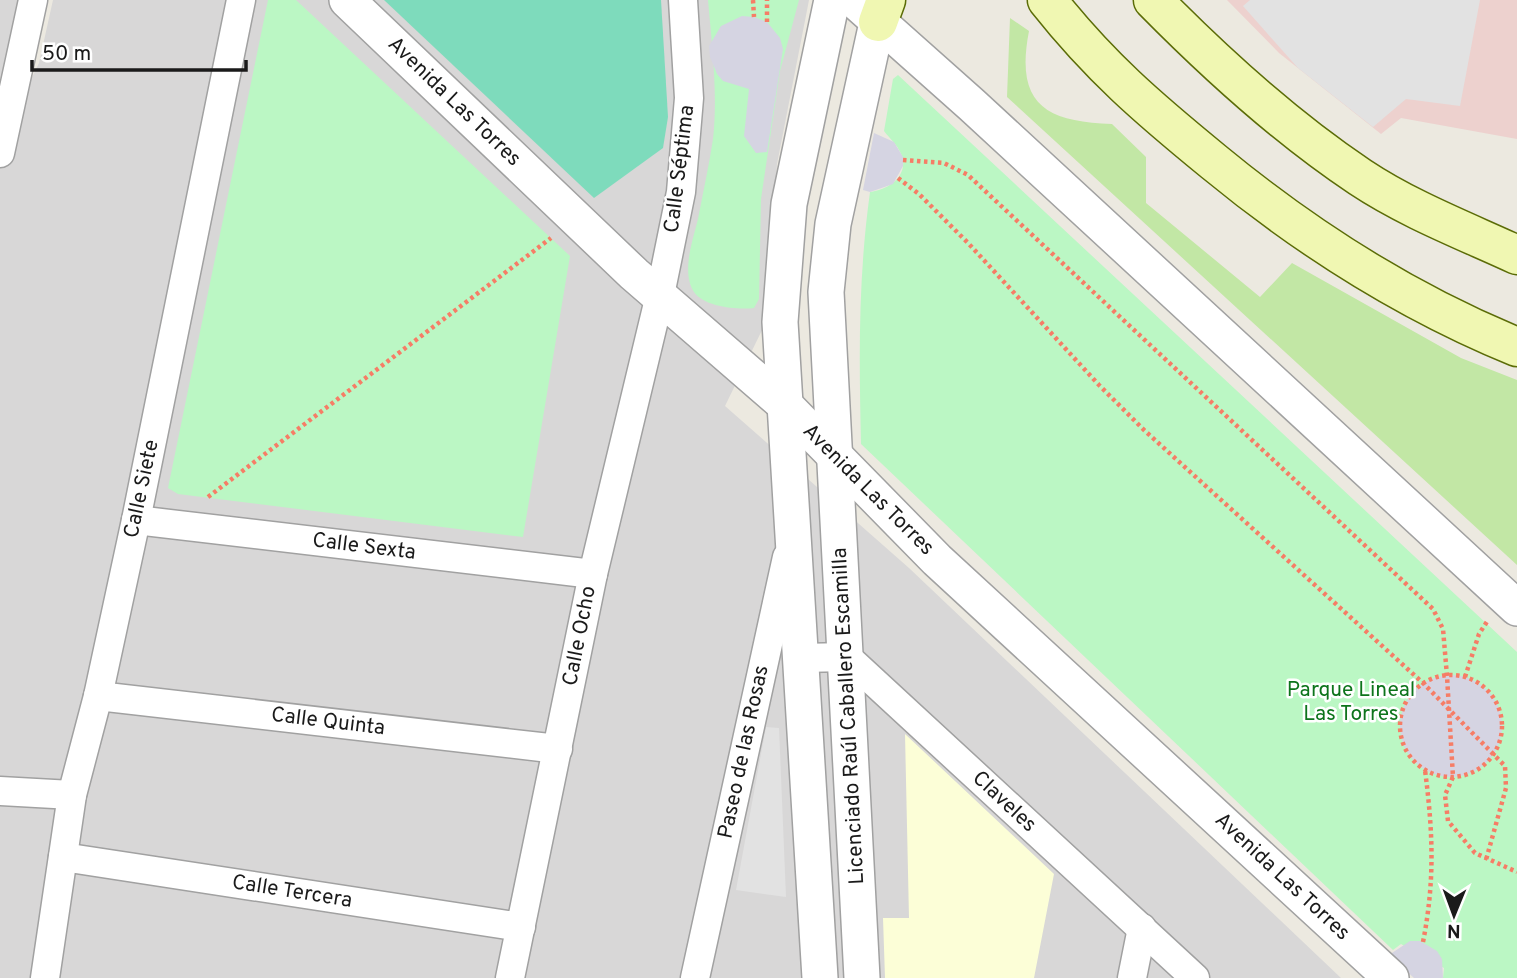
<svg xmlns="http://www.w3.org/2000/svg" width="1517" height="978" viewBox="0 0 1517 978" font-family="Overpass,sans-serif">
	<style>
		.residential { fill: #d8d7d7 }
		.commercial { fill: #edd1ce }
		.education { fill: #fcfed7 }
		.grass { fill: #c2e7a5 }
		.park { fill: #bbf7c4 }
		.pitch { fill: #7edbbc }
		.parking { fill: #e2e2e2 }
		.plaza { fill: #d5d4e2 }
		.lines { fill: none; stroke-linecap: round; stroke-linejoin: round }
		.minor-casing { stroke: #a1a1a1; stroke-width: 31 }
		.tertiary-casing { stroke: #a1a1a1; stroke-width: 38 }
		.secondary-casing { stroke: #5b6c07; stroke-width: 41 }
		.path { stroke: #f67d66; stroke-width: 4.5; stroke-dasharray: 3.5 3.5; stroke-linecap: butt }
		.minor { stroke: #fff; stroke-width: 28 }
		.tertiary { stroke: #fff; stroke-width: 35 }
		.secondary { stroke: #f0f7b2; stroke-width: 38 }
		.labels { text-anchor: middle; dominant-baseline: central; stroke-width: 5; stroke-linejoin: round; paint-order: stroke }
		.street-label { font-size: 21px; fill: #1a1a1a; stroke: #fff }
		.park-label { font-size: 21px; fill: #0d741b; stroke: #fff }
	</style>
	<rect width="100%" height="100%" fill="#ece9e0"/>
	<g class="residential">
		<polygon points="0,0 29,0 0,123"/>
		<polygon points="53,0 809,0 777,164 766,322 725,406 909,568 1341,978 0,978 0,142 39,63"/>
	</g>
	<polygon class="commercial" points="1227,0 1517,0 1517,139 1401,118 1381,134 1279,53"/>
	<polygon class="education" points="905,734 1054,874 1034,978 885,978 883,918 909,918"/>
	<path class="grass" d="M1010 18 1029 31C1015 103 1044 122 1112 124L1146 157V203L1260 297 1292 263 1461 358 1517 380V565L1007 97Z"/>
	<g class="park">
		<polygon points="268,0 296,0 570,256 523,537 178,494 168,488"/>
		<path d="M708 0H799L780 71 761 199 759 299 754 308C738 310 704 307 694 292 681 272 693 240 698 219 703 192 709 166 713 139 718 94 712 46 708 0Z"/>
		<path d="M898 75 1517 652V978H1443L1444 968 1401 944 1393 950 861 444C859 357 858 279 870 192 889 190 910 175 901 154 897 144 890 139 884 131L893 79Z"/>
	</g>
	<polygon class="pitch" points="384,0 661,0 668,117 663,148 594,198"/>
	<g class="parking">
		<polygon points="1250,0 1480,0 1460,106 1406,99 1373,127 1298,68 1243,6"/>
		<polygon points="766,727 779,728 786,897 736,890"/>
	</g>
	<g class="plaza">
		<polygon points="742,16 754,17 767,22 780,38 783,49 767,152 756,153 744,136 749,89 723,81 717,74 710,57 709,46 721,26"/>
		<polygon points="874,133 894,142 903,157 903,166 893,184 870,192 863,190"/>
		<circle cx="1451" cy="726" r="51"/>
		<polygon points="1410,941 1420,941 1437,951 1442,959 1443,978 1414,978 1389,955"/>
	</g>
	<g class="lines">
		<defs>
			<g id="minor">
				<polyline points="0,153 33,0"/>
				<polyline points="136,520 593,574"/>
				<polyline points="801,658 847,657 1195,978"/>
				<polyline points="98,696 558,749"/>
				<polyline points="0,791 72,795"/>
				<polyline points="63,857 521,927"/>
				<polyline points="45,978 72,795 98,696 136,520 241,0"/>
				<polyline points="510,978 593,574 660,295 681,192 689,98 683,0"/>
				<polyline points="695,978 787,557"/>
				<polyline points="1132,978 1142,928"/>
			</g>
			<g id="tertiary">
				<polyline points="347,0 634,274 784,404 937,560 1391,978"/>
				<polyline points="854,0 972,105 1517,608"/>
				<polyline points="820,978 780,322 789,204 832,0"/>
				<polyline points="862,978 826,292 833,224 882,0"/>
			</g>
			<g id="secondary">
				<path d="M1047 0C1100 67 1148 108 1214 162 1305 237 1407 302 1517 347"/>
				<path d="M1153 0C1216 64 1285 127 1360 177 1408 209 1465 231 1517 255"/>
				<polyline points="878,22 886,0"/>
			</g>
		</defs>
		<use href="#minor" class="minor-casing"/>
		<use href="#tertiary" class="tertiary-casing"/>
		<use href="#secondary" class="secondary-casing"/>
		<g class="path">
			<polyline points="753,0 754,17"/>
			<polyline points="767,22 767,0"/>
			<polyline points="903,160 944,163 968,175 1433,609 1443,629 1447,676 1453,777 1445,795 1448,821 1475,853 1517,872"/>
			<polyline points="898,178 919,194 969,244 1099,385 1144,430 1423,683 1505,766 1506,788 1486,860"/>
			<polyline points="208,497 551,238"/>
			<circle cx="1451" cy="726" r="51"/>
			<polyline points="1465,677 1479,634 1488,620"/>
			<path d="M1423 942C1435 881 1433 832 1425 770"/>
		</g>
		<use href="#minor" class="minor"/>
		<use href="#tertiary" class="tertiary"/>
		<use href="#secondary" class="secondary"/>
	</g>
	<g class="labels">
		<g class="street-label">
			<text transform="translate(454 102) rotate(44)">Avenida Las Torres</text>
			<text transform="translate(680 169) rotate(-83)">Calle Séptima</text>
			<text transform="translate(142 489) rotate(-78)">Calle Siete</text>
			<text transform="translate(868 490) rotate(45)">Avenida Las Torres</text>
			<text transform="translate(364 547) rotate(7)">Calle Sexta</text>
			<text transform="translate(580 636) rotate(-79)">Calle Ocho</text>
			<text transform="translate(849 716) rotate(-93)">Licenciado Raúl Caballero Escamilla</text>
			<text transform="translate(328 722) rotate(7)">Calle Quinta</text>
			<text transform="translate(744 752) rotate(-78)">Paseo de las Rosas</text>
			<text transform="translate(1004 802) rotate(43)">Claveles</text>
			<text transform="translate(1282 877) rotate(43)">Avenida Las Torres</text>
			<text transform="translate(292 892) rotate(9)">Calle Tercera</text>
		</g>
		<g class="park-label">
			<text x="1351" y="690">Parque Lineal<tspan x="1351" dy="24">Las Torres</tspan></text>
		</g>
	</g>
	<g transform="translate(1454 915) rotate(181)" stroke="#ffffff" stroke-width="5" paint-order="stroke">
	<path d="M0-5L12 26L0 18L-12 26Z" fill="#1a1a1a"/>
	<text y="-10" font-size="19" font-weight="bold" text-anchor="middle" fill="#1a1a1a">N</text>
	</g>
	<path d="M32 60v10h214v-10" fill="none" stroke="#1a1a1a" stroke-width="3.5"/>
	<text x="42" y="60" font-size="21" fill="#1a1a1a" stroke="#ffffff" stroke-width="5" paint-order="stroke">50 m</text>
</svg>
